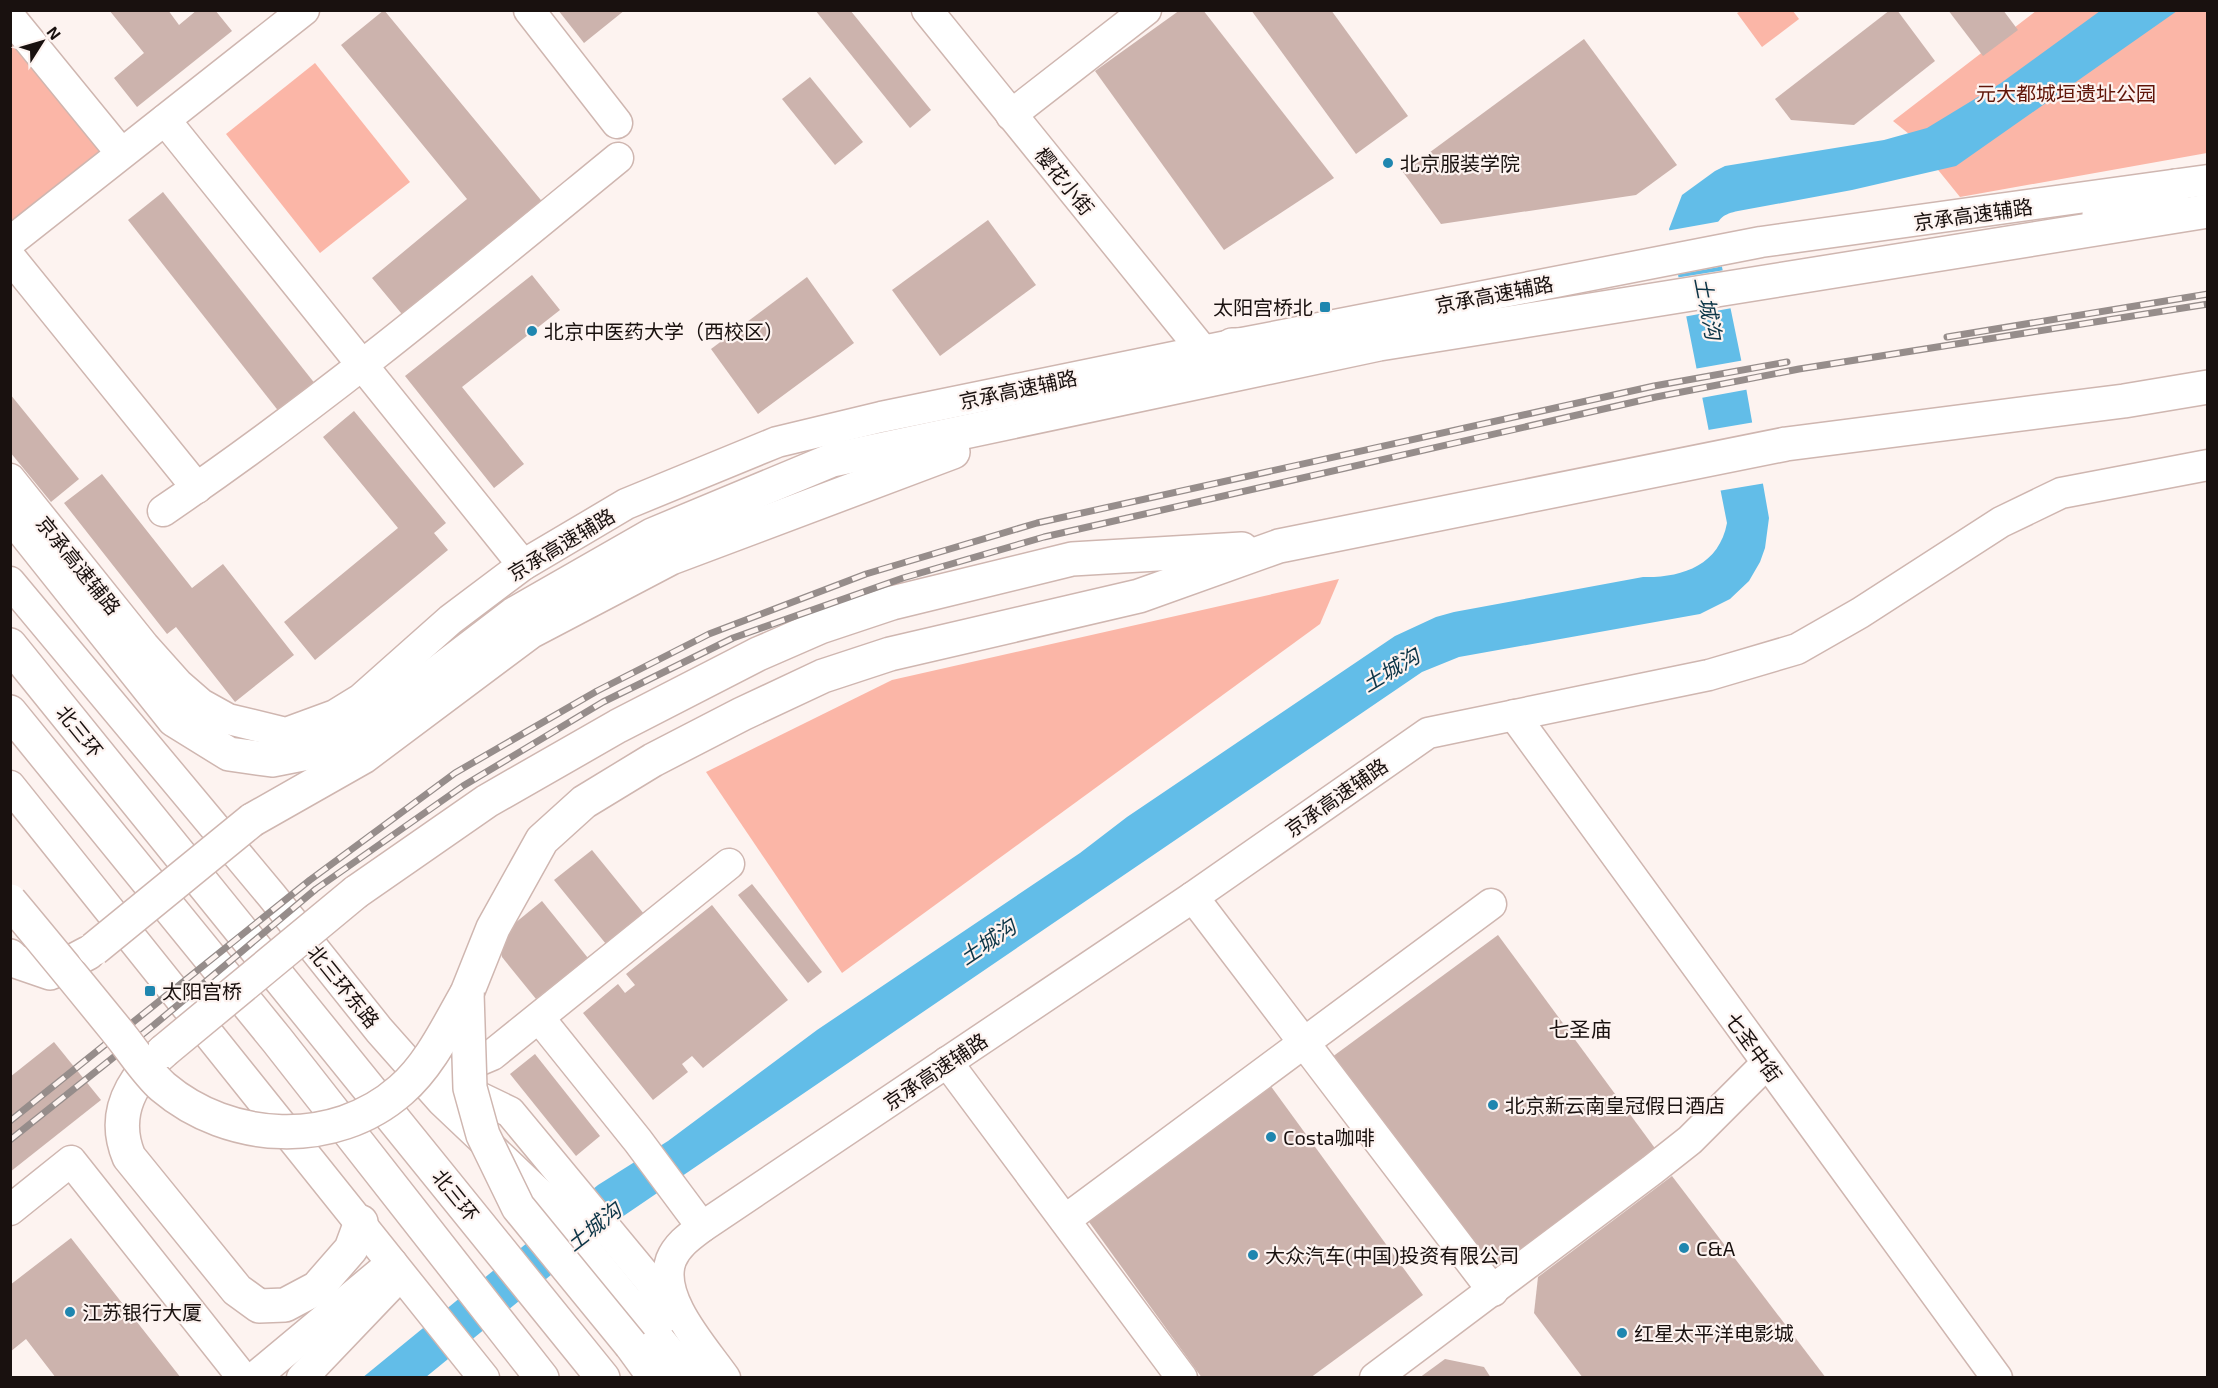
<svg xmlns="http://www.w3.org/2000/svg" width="2218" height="1388" viewBox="0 0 2218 1388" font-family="'Exo 2','Noto Sans SC',sans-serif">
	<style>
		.green { fill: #fbb6a7 }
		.water { fill: #62bde8 }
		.pier { fill: #fdf3f0 }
		.building { fill: #ccb3ad }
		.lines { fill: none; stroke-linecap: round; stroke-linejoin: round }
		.minor-casing { stroke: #cfb6b0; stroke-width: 33 }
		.highway-casing { stroke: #cfb6b0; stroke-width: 36 }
		.minor { stroke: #fff; stroke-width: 30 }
		.highway { stroke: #fff; stroke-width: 33 }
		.rail-casing { stroke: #968d8b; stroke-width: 7 }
		.rail { stroke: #fdf3f0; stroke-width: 4.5; stroke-dasharray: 14; stroke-linecap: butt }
		.highway-bridge-casing { stroke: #cfb6b0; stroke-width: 36; stroke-linecap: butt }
		.highway-bridge { stroke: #fff; stroke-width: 33 }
		.poi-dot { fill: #1f86af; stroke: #fdf3f0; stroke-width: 2 }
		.labels { text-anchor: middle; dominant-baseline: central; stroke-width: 4.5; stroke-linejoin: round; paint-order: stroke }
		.park-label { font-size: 20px; fill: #601609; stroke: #fdf3f0 }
		.poi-label { font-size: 20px; fill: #19110f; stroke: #fdf3f0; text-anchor: start }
		.street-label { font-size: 20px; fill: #19110f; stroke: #fdf3f0 }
		.water-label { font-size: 21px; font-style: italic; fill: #0c3547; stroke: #fdf3f0 }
		.neighbourhood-label { font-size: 21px; fill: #19110f; stroke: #fdf3f0 }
	</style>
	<rect width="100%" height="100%" fill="#fdf3f0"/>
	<g class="green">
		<polygon points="1741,11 1793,11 1799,19 1762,47 1737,13"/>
		<polygon points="2036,11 2207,11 2207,153 1960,197 1909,134 1893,121"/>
		<polygon points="10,33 102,149 11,222 10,222"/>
		<polygon points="315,63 410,182 320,253 226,134"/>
		<polygon points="1339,579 1320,624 842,973 706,772 892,680"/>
	</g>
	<path class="water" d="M2100 11H2177L1956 166 1852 190 1738 211C1724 214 1717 218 1715 233L1741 359 1769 518 1765 548 1760 562 1749 581 1730 599 1700 614 1459 657 1422 672 622 1217 426 1377 362 1378 598 1185 668 1141 817 1030 1080 853 1127 817 1395 636 1436 617 1454 612 1643 577C1681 578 1719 566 1727 523L1669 229 1682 195 1715 171 1725 166 1884 140 1927 128 2001 83Z"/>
	<g class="pier">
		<polygon points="1722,221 1718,233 1724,266 1675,275 1666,231"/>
		<polygon points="1725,270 1732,308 1683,317 1675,278"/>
		<polygon points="1745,360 1750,389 1701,398 1694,369"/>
		<polygon points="1755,422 1766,483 1718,491 1708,430"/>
	</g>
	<g class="building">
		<polygon points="109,10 168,10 179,25 197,10 215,10 232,31 137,107 114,78 144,53"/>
		<polygon points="384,10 545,205 406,319 372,278 467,199 341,45"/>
		<polygon points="558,10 625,10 584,43"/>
		<polygon points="815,10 850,10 931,110 910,128"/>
		<polygon points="1180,10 1203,10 1334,178 1224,250 1095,71"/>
		<polygon points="1251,10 1331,10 1408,116 1356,154"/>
		<polygon points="1890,10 1897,10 1935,61 1854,125 1791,120 1775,99"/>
		<polygon points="1948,10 2003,10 2018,30 1983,56"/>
		<polygon points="1584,39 1677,165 1636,195 1441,224 1403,172"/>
		<polygon points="810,77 863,142 835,165 782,99"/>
		<polygon points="163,192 316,385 280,413 128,220"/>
		<polygon points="988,220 1036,285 940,356 892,290"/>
		<polygon points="532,275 560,310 462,387 524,464 494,488 405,376"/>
		<polygon points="807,277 854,343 758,414 711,349"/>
		<polygon points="10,394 79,479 51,502 10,452"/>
		<polygon points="354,411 446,523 434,533 448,550 315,660 284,622 398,528 323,437"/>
		<polygon points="102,474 192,588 223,564 294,655 235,702 176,627 167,634 64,503"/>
		<polygon points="592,850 644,914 606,944 554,880"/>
		<polygon points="752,884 822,972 808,983 738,895"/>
		<polygon points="542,901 588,958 536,999 502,957 499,945 504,932"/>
		<polygon points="712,905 788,1000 703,1068 692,1056 682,1064 688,1072 653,1100 583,1013 618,984 625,993 635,985 626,974"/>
		<polygon points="1498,935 1657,1151 1487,1276 1328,1060"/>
		<polygon points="54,1042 101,1100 10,1172 10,1077"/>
		<polygon points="535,1054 600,1136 576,1156 510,1074"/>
		<polygon points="1267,1081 1423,1295 1310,1378 1202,1378 1084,1215"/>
		<polygon points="1672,1176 1826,1378 1583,1378 1534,1313 1538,1277"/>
		<polygon points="71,1238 181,1378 56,1378 26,1339 10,1352 10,1285"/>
		<polygon points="1445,1359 1484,1367 1491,1378 1419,1378"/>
	</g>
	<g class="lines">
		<defs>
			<g id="minor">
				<polyline points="529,10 617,123"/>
				<polyline points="927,10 1203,351"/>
				<polyline points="10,17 121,153"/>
				<polyline points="1011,115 1146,10"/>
				<polyline points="165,120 523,565"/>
				<polyline points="10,242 304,10"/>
				<polyline points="10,257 197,488"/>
				<polyline points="10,479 144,646 178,684 201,704 228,719 286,733 335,715 361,699 450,620 523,565 626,504 777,442 881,417 1232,345 1761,242 2208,180"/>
				<path d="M163 511C322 403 469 280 618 158"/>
				<polyline points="10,582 272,896 379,1030 442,1101 542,1196 691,1378"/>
				<polyline points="1514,715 1997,1378"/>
				<polyline points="10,786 484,1378"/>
				<polyline points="1193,897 1493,1291"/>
				<polyline points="540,1019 638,1141 702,1227"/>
				<polyline points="947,1062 1182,1378"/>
				<polyline points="447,1074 492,1055 729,864"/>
				<polyline points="454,1085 510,1112 650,1281 668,1316"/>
				<polyline points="10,1210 71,1161 243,1378"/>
				<polyline points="1065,1220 1491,904"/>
				<polyline points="254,1378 392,1263"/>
				<polyline points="302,1378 389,1287"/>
				<path d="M725 1378C705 1349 657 1298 671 1260 677 1245 690 1236 702 1227L1193 897 1428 733 1709 675 1797 649 1860 613 2001 522 2061 493 2208 465"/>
				<polyline points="1375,1378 1652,1170 1690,1140 1766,1064"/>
			</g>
			<g id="highway">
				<polyline points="2099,214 2176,186"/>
				<polyline points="1232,345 1308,344"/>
				<polyline points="10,514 174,720 229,754 272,760 328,749 378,718 514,614 652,535 832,460 1379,344 2208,211"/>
				<polyline points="10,645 603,1378"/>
				<polyline points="10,712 277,1040 542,1378"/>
				<polyline points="252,820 363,757 530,632 671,558 953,452"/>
				<polyline points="356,892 487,801 618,726 758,654 820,627 892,603 1072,559 1242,549"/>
				<polyline points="10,956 15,961 50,973 88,953"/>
				<polyline points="467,993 493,928 542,840 584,802 653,760 742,714 823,676 890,654 1139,596 1279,546 1786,444 2124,401 2208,387"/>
				<path d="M164 1051C132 1079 111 1114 129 1157L237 1290 259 1306 285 1305 317 1288 351 1249 361 1222"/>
				<polyline points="631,1345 655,1378"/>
			</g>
		</defs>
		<use href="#minor" class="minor-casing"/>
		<use href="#highway" class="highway-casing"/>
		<use href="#minor" class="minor"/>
		<use href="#highway" class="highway"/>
		<defs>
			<g id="rail">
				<polyline points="1947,337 2208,294"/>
				<polyline points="10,1121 310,880 455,773 597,691 709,634 866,574 1037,523 1654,386 1787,362"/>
				<polyline points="10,1140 154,1025 316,889 463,786 603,702 733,638 903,578 1044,537 1656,397 1799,369 2208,304"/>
			</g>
		</defs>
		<use href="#rail" class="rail-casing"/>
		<use href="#rail" class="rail"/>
		<defs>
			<g id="highway-bridge">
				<path d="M10 901C46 944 82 988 117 1031 132 1049 146 1072 163 1087 229 1143 334 1149 401 1090 430 1065 448 1026 467 993"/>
				<polyline points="94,949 252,820"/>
				<polyline points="467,993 470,1088 483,1135 518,1207 631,1345"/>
				<polyline points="164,1051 356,892"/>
			</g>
		</defs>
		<use href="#highway-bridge" class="highway-bridge-casing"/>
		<use href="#highway-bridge" class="highway-bridge"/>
	</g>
	<g class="poi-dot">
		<circle cx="1388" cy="163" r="6"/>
		<rect x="1319" y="301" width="12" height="12" rx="3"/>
		<circle cx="532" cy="331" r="6"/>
		<rect x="144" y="985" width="12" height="12" rx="3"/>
		<circle cx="1493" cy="1105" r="6"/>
		<circle cx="1271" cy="1137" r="6"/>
		<circle cx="1684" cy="1248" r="6"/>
		<circle cx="1253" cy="1255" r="6"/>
		<circle cx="70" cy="1312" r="6"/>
		<circle cx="1622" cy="1333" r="6"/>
	</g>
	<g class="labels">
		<g class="park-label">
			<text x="2066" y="93">元大都城垣遗址公园</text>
		</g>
		<g class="poi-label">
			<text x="1400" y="163">北京服装学院</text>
			<text x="1313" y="307" text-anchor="end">太阳宫桥北</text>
			<text x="544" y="331">北京中医药大学（西校区）</text>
			<text x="162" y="991">太阳宫桥</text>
			<text x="1505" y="1105">北京新云南皇冠假日酒店</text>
			<text x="1283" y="1137">Costa咖啡</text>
			<text x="1696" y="1248">C&amp;A</text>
			<text x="1265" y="1255">大众汽车(中国)投资有限公司</text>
			<text x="82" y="1312">江苏银行大厦</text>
			<text x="1634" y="1333">红星太平洋电影城</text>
		</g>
		<g class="street-label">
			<text transform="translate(1065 181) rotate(51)">樱花小街</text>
			<text transform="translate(1973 214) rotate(-8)">京承高速辅路</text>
			<text transform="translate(1494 294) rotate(-11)">京承高速辅路</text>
			<text transform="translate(1018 389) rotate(-12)">京承高速辅路</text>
			<text transform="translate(561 544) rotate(-31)">京承高速辅路</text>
			<text transform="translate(79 565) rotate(51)">京承高速辅路</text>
			<text transform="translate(80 731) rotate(51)">北三环</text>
			<text transform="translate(1336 797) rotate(-35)">京承高速辅路</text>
			<text transform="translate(344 986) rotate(51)">北三环东路</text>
			<text transform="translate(1754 1047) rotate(54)">七圣中街</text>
			<text transform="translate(935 1071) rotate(-34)">京承高速辅路</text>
			<text transform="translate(456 1195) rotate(51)">北三环</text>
		</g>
		<g class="water-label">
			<text transform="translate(1709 308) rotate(79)">土城沟</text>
			<text transform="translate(1390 669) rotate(-31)">土城沟</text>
			<text transform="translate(987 941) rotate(-34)">土城沟</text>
			<text transform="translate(593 1226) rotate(-38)">土城沟</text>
		</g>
		<g class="neighbourhood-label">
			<text x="1580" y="1028">七圣庙</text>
		</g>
	</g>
	<rect width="2218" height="1388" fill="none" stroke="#19110f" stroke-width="24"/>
	<g transform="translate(42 42) rotate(53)" stroke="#fdf3f0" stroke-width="4.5" paint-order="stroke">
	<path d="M0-4.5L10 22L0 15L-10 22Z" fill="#19110f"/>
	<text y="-9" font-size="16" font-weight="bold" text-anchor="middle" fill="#19110f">N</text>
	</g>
</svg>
